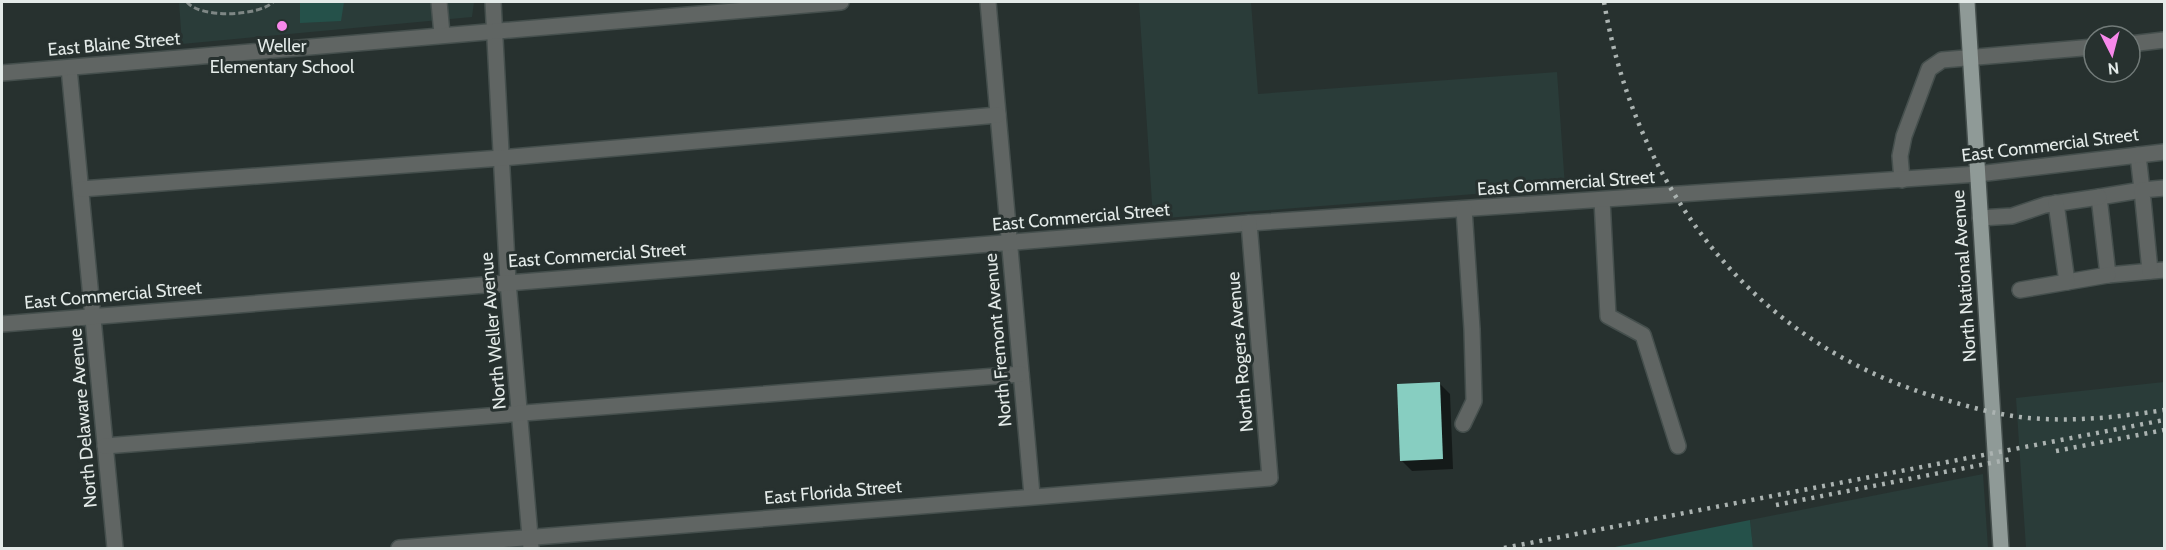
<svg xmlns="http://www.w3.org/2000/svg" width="2166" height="550" viewBox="0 0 2166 550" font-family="Cabin,sans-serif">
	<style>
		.built { fill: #2a3c39 }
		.green { fill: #25514a }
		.shadow { fill: #0007 }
		.building { fill: #87cec1 }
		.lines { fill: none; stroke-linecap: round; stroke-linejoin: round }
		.minor-casing { stroke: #454f4d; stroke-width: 18 }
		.major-casing { stroke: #454f4d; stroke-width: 18 }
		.path { stroke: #7e8785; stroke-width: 3; stroke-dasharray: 6 3; stroke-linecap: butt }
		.minor { stroke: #606563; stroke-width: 15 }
		.major { stroke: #8f9a97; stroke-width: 15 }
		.rail { stroke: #abb3b1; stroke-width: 4.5; stroke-dasharray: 3 6; stroke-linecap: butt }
		.poi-dot { fill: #f888eb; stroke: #27312f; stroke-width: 2 }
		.labels { text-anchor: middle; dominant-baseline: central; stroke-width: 6; stroke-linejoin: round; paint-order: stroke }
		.street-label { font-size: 18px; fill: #e3eae8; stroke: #27312f }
		.poi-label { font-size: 18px; fill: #e3eae8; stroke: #27312f }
	</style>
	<rect width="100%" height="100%" fill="#27312f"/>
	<g class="built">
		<polygon points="179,2 474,2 472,17 182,44"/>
		<polygon points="1139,2 1251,2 1258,94 1557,72 1565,187 1153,219"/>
		<polygon points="2164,382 2164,548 2026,548 2016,398"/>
		<polygon points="1983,474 1988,548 1753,548 1750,520"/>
	</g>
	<g class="green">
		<polygon points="300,2 344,2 341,21 300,23"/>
		<polygon points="1750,520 1753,548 1610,548"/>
	</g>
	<polygon class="shadow" points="1439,383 1450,394 1453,469 1412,471 1401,460"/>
	<polygon class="building" points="1440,382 1443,459 1400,461 1397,384"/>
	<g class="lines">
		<defs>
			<g id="minor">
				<polyline points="439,2 442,34"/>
				<polyline points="493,2 508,282 531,548"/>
				<polyline points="988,2 1032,495"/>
				<polyline points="2130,44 2164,40"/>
				<polyline points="69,68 115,548"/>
				<polyline points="2,73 841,2"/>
				<polyline points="2138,155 2142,190 2099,197 2108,275 2164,270"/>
				<polyline points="1902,180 1900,156 1904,136 1929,69 1942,60 2094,47"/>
				<polyline points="81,189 501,158 998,115"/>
				<polyline points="1602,200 1608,316 1643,335 1678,446"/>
				<polyline points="1980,218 2012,216 2045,205 2099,197"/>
				<polyline points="2150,271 2142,190 2164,188"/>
				<polyline points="2067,282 2108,275"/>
				<polyline points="2020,290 2067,282 2056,203"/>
				<polyline points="2,324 1249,223 1978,174 2164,152"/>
				<polyline points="1463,424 1474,401 1472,329 1464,209"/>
				<polyline points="105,446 1021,374"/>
				<polyline points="399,548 1270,478 1249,223"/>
			</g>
			<polyline id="major" points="1967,2 2001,548"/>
		</defs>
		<use href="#minor" class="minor-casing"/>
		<use href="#major" class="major-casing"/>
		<path class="path" d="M187 2C200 19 260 16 273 2"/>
		<use href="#minor" class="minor"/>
		<use href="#major" class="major"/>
		<g class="rail">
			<path d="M1604 2C1636 188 1751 342 1936 397 1966 406 1997 415 2029 418 2075 422 2119 417 2164 410"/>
			<polyline points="2056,451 2164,430"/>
			<polyline points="1776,505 2011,459"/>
			<polyline points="1504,548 2164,420"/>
		</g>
	</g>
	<circle class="poi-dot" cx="282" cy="26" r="6"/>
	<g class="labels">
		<g class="street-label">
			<text transform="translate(114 44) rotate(-5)">East Blaine Street</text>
			<text transform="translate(2050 145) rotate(-7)">East Commercial Street</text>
			<text transform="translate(1566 183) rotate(-4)">East Commercial Street</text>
			<text transform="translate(1081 217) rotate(-5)">East Commercial Street</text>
			<text transform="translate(597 255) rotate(-4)">East Commercial Street</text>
			<text transform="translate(1964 276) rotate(-94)">North National Avenue</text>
			<text transform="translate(113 295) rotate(-5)">East Commercial Street</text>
			<text transform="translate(493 331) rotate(-95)">North Weller Avenue</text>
			<text transform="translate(998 340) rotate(-95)">North Fremont Avenue</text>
			<text transform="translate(1240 352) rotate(-95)">North Rogers Avenue</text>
			<text transform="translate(83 418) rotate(-95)">North Delaware Avenue</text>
			<text transform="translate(833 492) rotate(-5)">East Florida Street</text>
		</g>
		<g class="poi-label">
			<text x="282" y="46">Weller<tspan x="282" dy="21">Elementary School</tspan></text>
		</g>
	</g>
	<rect width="2166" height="550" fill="none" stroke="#e3eae8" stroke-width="6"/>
	<g transform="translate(2112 54) rotate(174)"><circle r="28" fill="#27312f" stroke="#727b79" stroke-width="1.5"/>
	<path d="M0-4.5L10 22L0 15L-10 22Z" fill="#f888eb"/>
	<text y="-9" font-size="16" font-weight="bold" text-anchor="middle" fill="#e3eae8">N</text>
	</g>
</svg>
